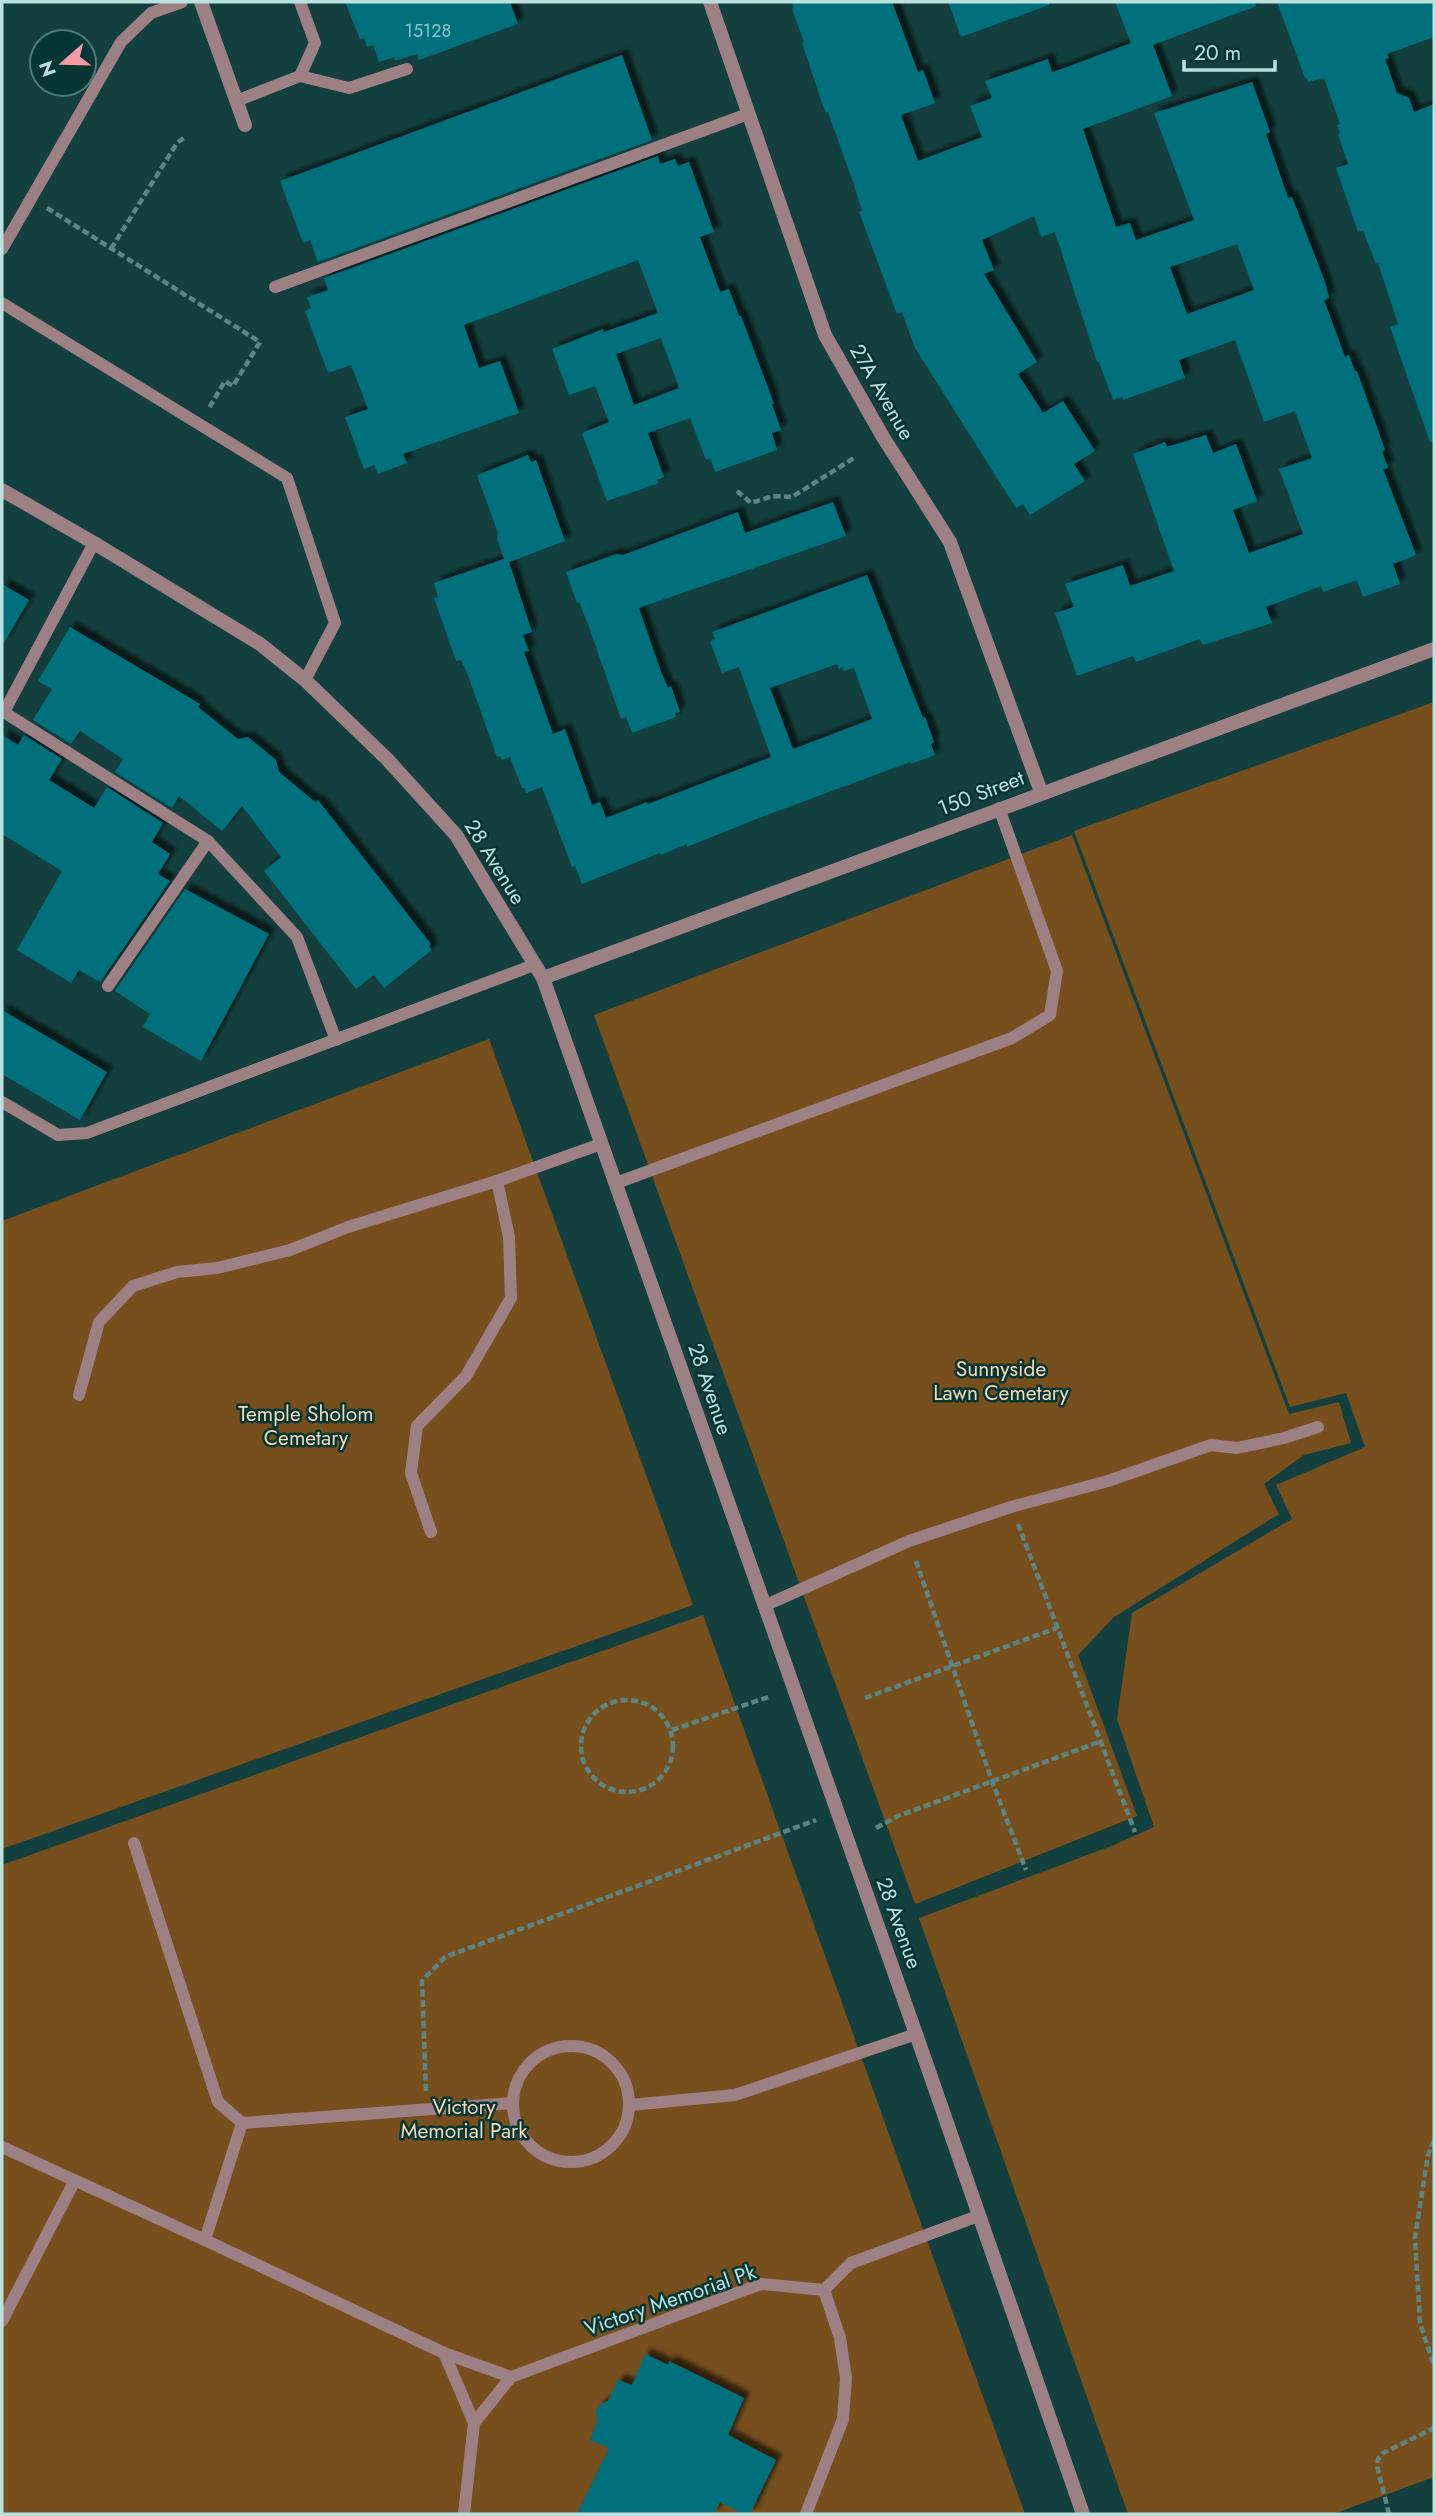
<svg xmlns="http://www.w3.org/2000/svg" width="1436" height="2516" viewBox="0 0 1436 2516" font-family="Jost,sans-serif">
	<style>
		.green { fill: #764f1d }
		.building { fill: #006f7d; fill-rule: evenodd; filter: url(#shadow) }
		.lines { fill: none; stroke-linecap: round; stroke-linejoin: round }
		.path { stroke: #5c8684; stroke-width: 4.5; stroke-dasharray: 7 3.5; stroke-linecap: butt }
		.service { stroke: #9d8084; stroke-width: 12 }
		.minor { stroke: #9d8084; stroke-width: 14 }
		.tertiary { stroke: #9d8084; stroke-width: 14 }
		.labels { text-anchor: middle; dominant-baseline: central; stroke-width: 5; stroke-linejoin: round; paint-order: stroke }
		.number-label { font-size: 18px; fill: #8cc4c6 }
		.street-label { font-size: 21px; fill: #bbe1de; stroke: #053633 }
		.park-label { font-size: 21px; fill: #f7d9b8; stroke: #053633 }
	</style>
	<defs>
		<filter id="shadow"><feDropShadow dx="6" dy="-6" stdDeviation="2" flood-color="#0009"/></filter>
	</defs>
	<rect width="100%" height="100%" fill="#13403e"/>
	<g class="green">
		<polygon points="1434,702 1434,2477 1333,2514 1128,2514 919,1918 1114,1845 1154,1827 1117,1719 1132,1613 1292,1519 1276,1485 1365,1447 1346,1393 1290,1407 1074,831"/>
		<polygon points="1072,835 1289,1414 1339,1402 1351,1443 1304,1455 1264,1484 1279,1514 1114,1617 1078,1655 1137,1816 915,1904 594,1015"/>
		<polygon points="489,1039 693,1605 2,1849 2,1221"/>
		<polygon points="703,1615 1025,2514 2,2514 2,1865"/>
	</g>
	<g class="building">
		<polygon points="345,2 510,2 518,24 419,60 417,54 395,61 394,57 379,62 373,45 367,47 364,38 360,39"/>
		<path d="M792 2H892L918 72 923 70 935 103 901 115 918 161 982 137 970 106 992 98 985 81 1048 59 1052 72 1059 70 1131 43 1115 2H1255L1256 6 1153 45 1172 96 1083 129 1116 227 1130 223 1136 240 1194 220 1154 113 1252 82 1270 132 1266 134 1288 198 1292 197 1325 282 1329 298 1324 300 1345 357 1349 355 1355 371H1357L1385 450 1382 451 1388 468 1383 469 1416 555 1393 564 1400 584 1363 597 1357 580 1323 592 1321 586 1266 607 1272 623 1203 645 1200 639 1136 662 1133 656 1077 676 1055 613 1074 607 1065 584 1123 565 1130 586 1174 571 1133 454 1165 442 1167 447 1206 435 1213 453 1236 444 1257 501 1233 510 1249 553 1303 534 1279 469 1312 458 1295 411 1264 422 1235 340 1179 360 1185 378 1123 400 1122 397 1113 400 1099 362H1097L1055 232 1041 237 1034 216 982 240 994 270 984 274 1037 362 1018 374 1043 413 1063 401 1095 451 1074 464 1085 481 1030 515 1023 504 1016 508 915 348 902 312 897 314 859 212 862 211 854 185 828 112H825L802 43 804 42 792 9 794 8ZM1237 244 1254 290 1187 314 1170 267Z"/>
		<polygon points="948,2 1049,2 1049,5 961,37"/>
		<polygon points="1277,2 1434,2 1434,37 1387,54 1389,58 1385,59 1397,93 1409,98 1414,112 1434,104 1434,442 1430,442 1390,327 1398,324 1378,263 1376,264 1363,230 1358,232 1336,168 1348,164 1338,134 1340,133 1337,125 1340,124 1324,78 1308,82 1307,78 1305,78"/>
		<polygon points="622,55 652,140 318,262 310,240 303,243 280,181"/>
		<path d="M658 156 660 164 675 159 678 166 689 162 714 232 700 237 720 292 729 289 739 316H741L774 404H772L781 430 772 433 777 450 715 472 710 458 706 460 690 418 648 433 664 477 657 480 659 483 607 501 582 433 609 422 595 386 569 395 552 349 603 329 604 332 658 313 638 260 464 325 479 368 500 361 519 413 403 454 407 463 378 474 374 465 364 469 345 417 368 409 351 365 328 373 305 311 311 308 307 297 328 290 324 278ZM661 338 679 388 634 405 616 354Z"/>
		<path d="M528 455 531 462 536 460 565 541 509 562 532 632 523 635 529 651 524 652 553 734 565 729 592 805 600 802 606 818 647 802 648 804 771 757 739 667 722 673 710 641 715 639 712 632 867 575 911 688 923 718 925 717 934 742 931 744 935 755 911 764 910 762 759 818 687 847V844L661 855 660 853 582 884 575 866 572 867 542 787 526 793 524 788H522L510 757 502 760 500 756 497 757 467 673 461 660 456 661 434 598 438 597 434 583 504 559 497 539 498 533 477 475ZM837 664 839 669 843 667 844 671 854 668 872 719 793 749 770 688Z"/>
		<polygon points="833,502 846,536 639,608 661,672 668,688 671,686 680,712 675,713 676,717 632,733 626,717 621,719 589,627 579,602 577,603 566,572 616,554 623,555 738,512 745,533"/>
		<polygon points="2,584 29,600 2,646"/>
		<polygon points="70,627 200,704 198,707 238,739 248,737 276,760 279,772 315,802 318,800 431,944 429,946 432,950 384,988 374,975 356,989 264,871 281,857 242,806 222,831 179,796 172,808 115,772 123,759 80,731 71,744 33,720 52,689 38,681"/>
		<polygon points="2,735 18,745 24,735 62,759 49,780 94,808 107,787 163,823 152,842 170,854 158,874 170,881 100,982 79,970 71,983 17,950 62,871 2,834"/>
		<polygon points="185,889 269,934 201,1061 143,1027 150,1014 115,991"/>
		<polygon points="2,1010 107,1072 80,1120 2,1074"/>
		<polygon points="645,2354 668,2365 669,2361 744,2398 728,2435 776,2460 750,2514 743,2514 720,2502 714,2514 577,2514 609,2448 590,2440 597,2422 596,2410 601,2404 608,2401 618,2380 632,2385"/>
	</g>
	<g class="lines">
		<g class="path">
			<polyline points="47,208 260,342 233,386 225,381 209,408"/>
			<polyline points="111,249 177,143 185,137"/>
			<polyline points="737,491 751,503 773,496 792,497 854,458"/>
			<polyline points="1018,1524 1135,1832"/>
			<polyline points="916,1561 992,1781 1026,1870"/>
			<polyline points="865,1698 1057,1628"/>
			<circle cx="627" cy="1746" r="46"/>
			<polyline points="672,1730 771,1696"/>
			<polyline points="876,1828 898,1816 1099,1742"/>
			<polyline points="426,2091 422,1981 445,1957 816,1820"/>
			<polyline points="1434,2140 1428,2155 1415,2237 1420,2323 1434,2366"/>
			<polyline points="1389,2514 1377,2466 1378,2459 1383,2453 1434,2428"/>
		</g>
		<g class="service">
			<polyline points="300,76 349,88 407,69"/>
			<polyline points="236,101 300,76 315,43 300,2"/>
			<polyline points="2,249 121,42 151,13 182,2"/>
			<polyline points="275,287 748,114"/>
			<polyline points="2,303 287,478 335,623 305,680"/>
			<polyline points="2,711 208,841 297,937 336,1040"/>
			<polyline points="4,712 94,543"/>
			<polyline points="108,986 208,841"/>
			<polyline points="2,1102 58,1135 87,1133 534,965"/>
			<polyline points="616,1183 1012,1038 1050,1015 1057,971 999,808"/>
			<polyline points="79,1395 99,1322 133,1286 177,1272 217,1268 290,1250 348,1227 497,1181"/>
			<polyline points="431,1532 411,1473 417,1426 466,1376 511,1298 509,1237 497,1181 601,1144"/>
			<polyline points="764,1606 909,1541 1011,1507 1108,1481 1211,1445 1237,1448 1284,1438 1318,1427"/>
			<polyline points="134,1843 218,2102 242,2123"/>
			<circle cx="571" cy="2104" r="58"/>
			<polyline points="630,2105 735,2095 916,2034"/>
			<polyline points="2,2147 205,2240 444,2353 511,2377"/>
			<polyline points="205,2240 242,2123 513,2103"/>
			<polyline points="2,2321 74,2182"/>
			<polyline points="444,2353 474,2423"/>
			<polyline points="464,2514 474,2423 511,2377 761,2284 824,2290 851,2263 978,2216"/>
			<polyline points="806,2514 843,2419 846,2378 840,2338 824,2290"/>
		</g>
		<g class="minor">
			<polyline points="201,2 245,125"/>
			<polyline points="710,2 825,335 883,437 950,542 1041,792"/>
			<polyline points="543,978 1434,649"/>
		</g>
		<polyline class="tertiary" points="2,490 94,543 260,644 305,680 387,759 456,835 543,978 916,2034 1083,2514"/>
	</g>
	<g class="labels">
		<g class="number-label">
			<text x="428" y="31">15128</text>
		</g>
		<g class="street-label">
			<text transform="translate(882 392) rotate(60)">27A Avenue</text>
			<text transform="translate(981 793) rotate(-21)">150 Street</text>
			<text transform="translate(495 862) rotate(58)">28 Avenue</text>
			<text transform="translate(710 1389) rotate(71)">28 Avenue</text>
			<text transform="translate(899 1923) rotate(70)">28 Avenue</text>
			<text transform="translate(670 2300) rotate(-19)">Victory Memorial Pk</text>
		</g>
		<g class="park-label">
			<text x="1001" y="1369">Sunnyside<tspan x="1001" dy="24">Lawn Cemetary</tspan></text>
			<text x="306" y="1414">Temple Sholom<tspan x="306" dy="24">Cemetary</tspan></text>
			<text x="464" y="2107">Victory<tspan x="464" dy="24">Memorial Park</tspan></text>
		</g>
	</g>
	<rect width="1436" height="2516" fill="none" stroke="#bbe1de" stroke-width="7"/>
	<g transform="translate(63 63) rotate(250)"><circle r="33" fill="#053633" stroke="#4e7a77" stroke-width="2"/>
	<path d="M0-5L12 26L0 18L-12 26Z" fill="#f39aa8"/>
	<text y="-10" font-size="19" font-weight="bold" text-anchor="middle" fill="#bbe1de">N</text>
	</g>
	<path d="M1184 60v10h91v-10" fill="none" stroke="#bbe1de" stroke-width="3.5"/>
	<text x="1194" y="60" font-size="21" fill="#bbe1de" stroke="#053633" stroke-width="5" paint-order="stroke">20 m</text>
</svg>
